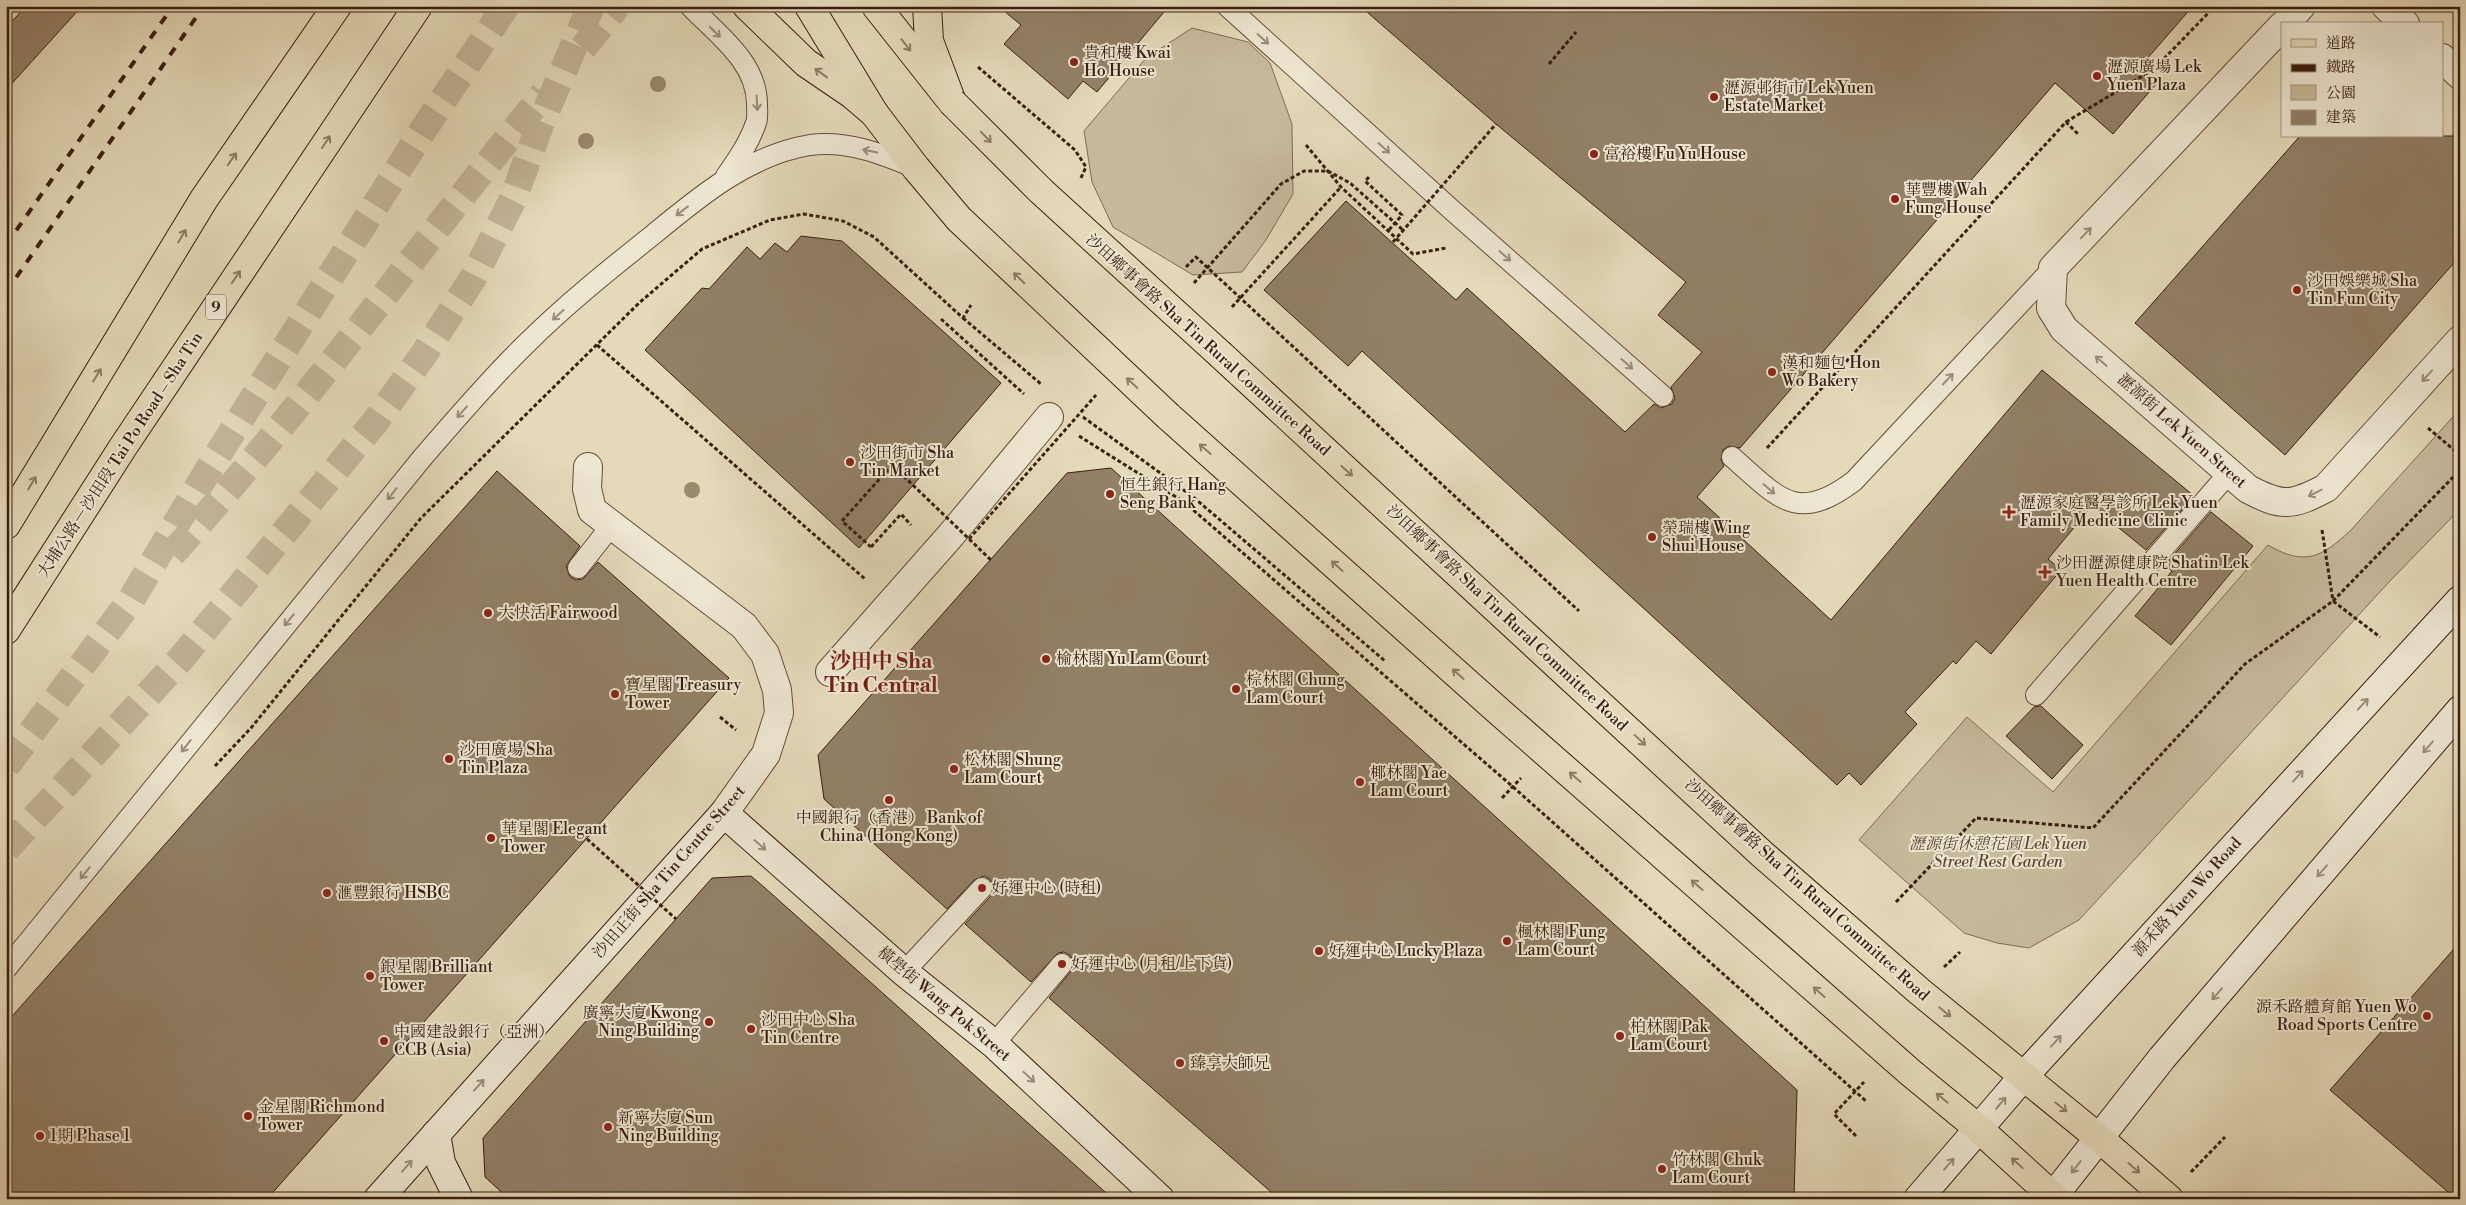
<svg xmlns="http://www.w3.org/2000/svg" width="2466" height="1205" viewBox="0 0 2466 1205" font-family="'Libre Bodoni','Noto Serif TC',serif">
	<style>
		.green { fill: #c7b99b; stroke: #806c56 }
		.building { fill: #928067; stroke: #3a1f10 }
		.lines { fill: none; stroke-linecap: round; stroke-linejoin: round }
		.trunk-tunnel { stroke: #c2b496; stroke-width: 28; stroke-dasharray: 28 14; stroke-linecap: butt }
		.service-casing { stroke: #644e3a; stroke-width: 22 }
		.pedestrian-casing { stroke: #644e3a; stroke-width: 30 }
		.minor-casing { stroke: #644e3a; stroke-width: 30 }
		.secondary-casing { stroke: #3a1f10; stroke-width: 30 }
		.primary-casing { stroke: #3a1f10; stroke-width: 30 }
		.trunk-casing { stroke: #3a1f10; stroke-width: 30 }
		.path { stroke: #3a1f10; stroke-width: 3; stroke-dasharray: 4 2.5; stroke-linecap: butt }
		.service { stroke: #ede6d1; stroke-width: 20 }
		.pedestrian { stroke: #ede6d1; stroke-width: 28 }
		.minor { stroke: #ede6d1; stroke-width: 28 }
		.secondary { stroke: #ede6d1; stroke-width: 28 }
		.primary { stroke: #e4d9b8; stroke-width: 28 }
		.trunk { stroke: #e4d9b8; stroke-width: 28 }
		.rail { stroke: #3a1f10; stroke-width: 4; stroke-dasharray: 9 9; stroke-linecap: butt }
		.service-bridge-casing { stroke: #644e3a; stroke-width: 22; stroke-linecap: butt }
		.primary-bridge-casing { stroke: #3a1f10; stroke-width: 30; stroke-linecap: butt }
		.path-bridge { stroke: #3a1f10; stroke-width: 3; stroke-dasharray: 4 2.5; stroke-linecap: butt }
		.service-bridge { stroke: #ede6d1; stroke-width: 20 }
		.primary-bridge { stroke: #e4d9b8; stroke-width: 28 }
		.tree { fill: #9a886f }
		.oneway { stroke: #9c8c7a }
		.oneway2 { stroke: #8f7c64 }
		.poi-dot { fill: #8f2418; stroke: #ede6d1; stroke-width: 2 }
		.labels { text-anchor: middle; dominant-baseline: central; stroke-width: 4; stroke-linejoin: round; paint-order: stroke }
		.shield { fill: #ede6d1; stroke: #705b4a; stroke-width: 1 }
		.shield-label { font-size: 15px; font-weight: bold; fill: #3a1f10 }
		.poi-label { font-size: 16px; fill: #3a1f10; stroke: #ede6d1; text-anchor: start }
		.street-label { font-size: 16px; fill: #3a1f10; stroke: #ede6d1 }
		.park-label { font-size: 16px; font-style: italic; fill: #5d4633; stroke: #ede6d1 }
		.district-label { font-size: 21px; font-weight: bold; fill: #7a1f14; stroke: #ede6d1 }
	</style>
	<rect width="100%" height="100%" fill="#e4d9b8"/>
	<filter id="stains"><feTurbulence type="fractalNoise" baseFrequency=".004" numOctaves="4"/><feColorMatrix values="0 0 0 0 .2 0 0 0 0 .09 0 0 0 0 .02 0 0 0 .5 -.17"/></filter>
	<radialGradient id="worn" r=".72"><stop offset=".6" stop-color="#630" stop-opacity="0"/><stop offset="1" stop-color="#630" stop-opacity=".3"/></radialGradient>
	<g class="green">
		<polygon points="1192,28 1248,42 1270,63 1292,124 1293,194 1266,240 1242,272 1193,275 1113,227 1092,182 1084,131 1146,58"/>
		<path d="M2460 409V509L2389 582 2079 920 2029 948 1997 943 1964 933 1859 840 1967 717 2053 792 2268 545C2305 567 2322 557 2351 530Z"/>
	</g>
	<g class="building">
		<polygon points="26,6 82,6 6,90 6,28"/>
		<polygon points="998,6 1169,6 1097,92 1083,81 1068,99 1004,44 1021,25"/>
		<polygon points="1360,6 2193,6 2139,68 2157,83 2113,134 2055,83 1740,448 1729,446 1723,450 1721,460 1724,466 1697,497 1831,620 2042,370 2194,496 2146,550 2092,506 2048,559 2061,570 1991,654 1976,641 1956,664 1953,661 1905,712 1917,724 1861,785 1849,773 1837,785 1362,351 1348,366 1264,290 1346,201 1456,300 1467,288 1625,432 1654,404 1661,408 1672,404 1675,398 1671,387 1702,352 1658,315 1686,282 1496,124"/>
		<polygon points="2300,136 2460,136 2460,256 2285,455 2135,323"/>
		<polygon points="801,236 842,241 1001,383 859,548 645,350 702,288 709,289 747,247 760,259 775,243 787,252"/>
		<polygon points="1111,468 1797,1090 1794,1199 1279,1199 1049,998 1071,971 1073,960 1070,955 1064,952 1058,953 1031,982 965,924 991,896 993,885 990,879 984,876 974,880 947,909 824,799 818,755 1067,473"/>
		<polygon points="497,471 580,546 566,566 570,577 576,580 583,579 598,562 729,678 267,1199 6,1199 6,1023"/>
		<polygon points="2211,512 2253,546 2171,645 2135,616 2172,571 2165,565"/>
		<polygon points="2041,706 2083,745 2052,779 2006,736 2034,707"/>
		<polygon points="751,876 764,887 1113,1199 509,1199 485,1177 483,1138 712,878"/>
		<polygon points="2460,942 2460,1199 2456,1199 2330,1090"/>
	</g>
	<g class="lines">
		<g class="trunk-tunnel">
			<polyline points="583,48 617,6"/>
			<path d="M172 554C304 408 419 246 544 94"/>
			<polyline points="6,766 131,600 210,467 423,130 506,6"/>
			<polyline points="6,849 179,661 375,422 424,354 473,278 513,199 540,125 591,6"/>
		</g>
		<defs>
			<g id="service">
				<path d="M690 6C717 34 757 62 757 104 757 110 758 118 756 123 749 143 738 159 726 176"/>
				<polyline points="1227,6 1453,211 1663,396"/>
				<path d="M423 457C456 419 489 380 525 345 565 305 610 269 654 234 700 196 749 155 810 145 847 140 882 154 916 168"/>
				<path d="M1732 457C1778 497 1796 525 1854 481L2053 268"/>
				<polyline points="578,568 611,526"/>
				<polyline points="2036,695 2229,473"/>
				<polyline points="904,972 982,888"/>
				<polyline points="994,1044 1062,964"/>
			</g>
			<polyline id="pedestrian" points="830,672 951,535 1049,417"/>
			<g id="minor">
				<polyline points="2386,6 2405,24"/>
				<polyline points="2285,24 2301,6"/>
				<path d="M2282 26 2053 268 2051 308 2064 329 2248 489C2282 507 2292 506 2326 488L2460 340"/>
				<polyline points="2442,58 2460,75"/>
				<polyline points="588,467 587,489 592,510 744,626 765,654 777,690 779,713 766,754 724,813"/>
			</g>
			<g id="secondary">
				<polyline points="436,1134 441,1163 459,1199"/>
				<polyline points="378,1199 724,813 904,972 994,1044 1160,1199"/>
				<polyline points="1918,1199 2023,1077 2460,600"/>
				<polyline points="2051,1199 2162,1058 2460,710"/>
			</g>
			<g id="primary">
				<polyline points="809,6 874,113 916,168"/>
				<polyline points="876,6 948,97"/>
				<polyline points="1221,355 1762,854 1919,991 2099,1138 2169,1199"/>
				<polyline points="1168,416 1494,707 1911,1073 1979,1129 2056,1199"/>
			</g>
			<g id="trunk">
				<polyline points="747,6 806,63 853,95 874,113"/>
				<polyline points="927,6 929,41 952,102"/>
				<polyline points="6,525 204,199 337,6"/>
				<polyline points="6,630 123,447 418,6"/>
			</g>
		</defs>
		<use href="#service" class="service-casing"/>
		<use href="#pedestrian" class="pedestrian-casing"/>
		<use href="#minor" class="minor-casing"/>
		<use href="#secondary" class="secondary-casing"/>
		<use href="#primary" class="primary-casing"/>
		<use href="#trunk" class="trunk-casing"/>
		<g class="path">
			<polyline points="1549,64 1576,32"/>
			<polyline points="978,67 1075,150 1086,167 1080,180"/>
			<polyline points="2066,122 2154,69 2215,6"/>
			<polyline points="1306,145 1341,187 1413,254 1446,248"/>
			<polyline points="1369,177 1365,181 1402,215 1388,231"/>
			<polyline points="1186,267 1196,257 1579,611"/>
			<polyline points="1232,307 1341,187"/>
			<polyline points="963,318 1041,384"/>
			<polyline points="941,319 1024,394"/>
			<polyline points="597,345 865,579"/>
			<polyline points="1083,417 1192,496 1385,661"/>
			<polyline points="2428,428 2460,455"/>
			<polyline points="1079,436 1184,502 1512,786 1866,1101"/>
			<polyline points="1767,448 2066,122 2078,134"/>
			<polyline points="2322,530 2333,601"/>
			<polyline points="871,547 901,514 911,525"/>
			<polyline points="2333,601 2460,470"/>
			<polyline points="720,717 736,730"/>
			<polyline points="215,766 251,728 421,518 639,303 702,249 770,220 804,214 843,221 874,237 963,318 971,305"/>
			<polyline points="1502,798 1521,778"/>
			<polyline points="1896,902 1976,818 2093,828 2245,664 2333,601 2380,637"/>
			<polyline points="1944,967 1960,952"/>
			<polyline points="1856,1136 1834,1114 1864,1082"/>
			<polyline points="2191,1172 2225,1137"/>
		</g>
		<use href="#service" class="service"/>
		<use href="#pedestrian" class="pedestrian"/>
		<use href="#minor" class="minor"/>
		<use href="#secondary" class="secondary"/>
		<use href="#primary" class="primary"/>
		<use href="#trunk" class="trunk"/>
		<g class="rail">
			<polyline points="6,245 173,6"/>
			<polyline points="6,292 204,6"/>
		</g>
		<defs>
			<polyline id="service-bridge" points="6,969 423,457"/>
			<g id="primary-bridge">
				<polyline points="952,102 1041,191 1221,355"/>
				<polyline points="916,168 959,219 1168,416"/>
			</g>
		</defs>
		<use href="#service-bridge" class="service-bridge-casing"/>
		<use href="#primary-bridge" class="primary-bridge-casing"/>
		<g class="path-bridge">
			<polyline points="1393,242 1496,124"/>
			<polyline points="1194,283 1281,184 1304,171 1328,171 1350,183 1403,230"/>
			<polyline points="969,539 1096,395"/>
			<polyline points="871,547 842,521 892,465 991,560"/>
			<polyline points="587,839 676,919"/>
		</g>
		<use href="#service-bridge" class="service-bridge"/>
		<use href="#primary-bridge" class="primary-bridge"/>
	</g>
	<g class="tree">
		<circle cx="658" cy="84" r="8"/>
		<circle cx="586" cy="141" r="8"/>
		<circle cx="692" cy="490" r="8"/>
	</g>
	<defs><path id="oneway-shaft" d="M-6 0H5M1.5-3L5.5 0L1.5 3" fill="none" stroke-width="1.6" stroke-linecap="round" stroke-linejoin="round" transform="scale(1.25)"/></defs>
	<g class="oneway">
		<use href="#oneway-shaft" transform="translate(715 32) rotate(45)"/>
		<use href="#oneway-shaft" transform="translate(1263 39) rotate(42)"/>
		<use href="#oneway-shaft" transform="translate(757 103) rotate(87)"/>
		<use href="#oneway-shaft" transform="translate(1384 148) rotate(42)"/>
		<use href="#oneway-shaft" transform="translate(870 151) rotate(-168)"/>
		<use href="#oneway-shaft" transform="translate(682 211) rotate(142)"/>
		<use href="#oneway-shaft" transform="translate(2086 233) rotate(-46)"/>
		<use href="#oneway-shaft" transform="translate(1505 256) rotate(41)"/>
		<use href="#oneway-shaft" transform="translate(558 315) rotate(138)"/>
		<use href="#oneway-shaft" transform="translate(2101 361) rotate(-139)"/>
		<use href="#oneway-shaft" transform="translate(1627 364) rotate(41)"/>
		<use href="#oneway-shaft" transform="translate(2427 376) rotate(132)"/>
		<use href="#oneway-shaft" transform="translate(1948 379) rotate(-47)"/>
		<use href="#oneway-shaft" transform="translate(462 412) rotate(132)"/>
		<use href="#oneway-shaft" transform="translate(1769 489) rotate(41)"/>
		<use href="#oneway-shaft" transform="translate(2315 493) rotate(153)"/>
		<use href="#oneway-shaft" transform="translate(392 494) rotate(129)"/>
		<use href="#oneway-shaft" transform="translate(289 620) rotate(130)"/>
		<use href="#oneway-shaft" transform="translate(2363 704) rotate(-47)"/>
		<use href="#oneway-shaft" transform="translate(186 746) rotate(128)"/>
		<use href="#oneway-shaft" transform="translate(2428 747) rotate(131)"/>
		<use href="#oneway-shaft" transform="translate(2298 776) rotate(-48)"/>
		<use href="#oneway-shaft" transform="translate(760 845) rotate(41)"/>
		<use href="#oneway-shaft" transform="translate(2322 871) rotate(131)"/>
		<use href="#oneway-shaft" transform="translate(85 873) rotate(129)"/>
		<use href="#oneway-shaft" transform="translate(2217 994) rotate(131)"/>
		<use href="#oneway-shaft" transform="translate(2056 1041) rotate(-48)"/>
		<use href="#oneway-shaft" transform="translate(1029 1077) rotate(43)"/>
		<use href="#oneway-shaft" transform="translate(479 1085) rotate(-48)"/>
		<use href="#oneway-shaft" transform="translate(2001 1103) rotate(-50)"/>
		<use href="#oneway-shaft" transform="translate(1949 1164) rotate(-49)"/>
		<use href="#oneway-shaft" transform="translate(407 1166) rotate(-49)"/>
		<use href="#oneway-shaft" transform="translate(2076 1167) rotate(128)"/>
	</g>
	<g class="oneway2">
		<use href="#oneway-shaft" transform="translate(906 45) rotate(52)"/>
		<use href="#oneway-shaft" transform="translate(821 73) rotate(-144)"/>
		<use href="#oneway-shaft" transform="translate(986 137) rotate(46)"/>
		<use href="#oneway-shaft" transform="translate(326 142) rotate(-56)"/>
		<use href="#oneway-shaft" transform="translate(232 159) rotate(-55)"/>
		<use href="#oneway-shaft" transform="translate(182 236) rotate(-59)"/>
		<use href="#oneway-shaft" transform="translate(236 277) rotate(-56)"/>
		<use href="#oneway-shaft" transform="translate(1019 278) rotate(-136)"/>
		<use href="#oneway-shaft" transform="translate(97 375) rotate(-59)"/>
		<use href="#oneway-shaft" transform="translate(1132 383) rotate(-137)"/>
		<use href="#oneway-shaft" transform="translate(1205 449) rotate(-139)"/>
		<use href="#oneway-shaft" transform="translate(1347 471) rotate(42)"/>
		<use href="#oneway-shaft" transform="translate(32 483) rotate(-59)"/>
		<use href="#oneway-shaft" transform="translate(1337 566) rotate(-138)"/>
		<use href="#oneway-shaft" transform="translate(1458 674) rotate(-138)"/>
		<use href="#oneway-shaft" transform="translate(1640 740) rotate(43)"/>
		<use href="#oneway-shaft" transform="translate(1575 777) rotate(-139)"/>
		<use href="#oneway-shaft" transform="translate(1697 885) rotate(-139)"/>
		<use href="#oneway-shaft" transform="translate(1819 992) rotate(-139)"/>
		<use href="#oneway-shaft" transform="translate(1945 1012) rotate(39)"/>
		<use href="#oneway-shaft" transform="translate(1942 1098) rotate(-141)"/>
		<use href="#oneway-shaft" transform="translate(2061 1107) rotate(39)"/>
		<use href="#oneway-shaft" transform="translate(2017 1163) rotate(-138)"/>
		<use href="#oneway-shaft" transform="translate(2134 1168) rotate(41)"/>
	</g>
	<g class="poi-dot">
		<circle cx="1074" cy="62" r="5"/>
		<circle cx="2097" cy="76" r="5"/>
		<circle cx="1714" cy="97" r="5"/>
		<circle cx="1594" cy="154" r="5"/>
		<circle cx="1895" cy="199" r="5"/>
		<circle cx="2297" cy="290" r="5"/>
		<circle cx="1772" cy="372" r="5"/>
		<circle cx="850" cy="462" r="5"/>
		<circle cx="1110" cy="494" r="5"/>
		<path d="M2006.5 504.5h5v5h5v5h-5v5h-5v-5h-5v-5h5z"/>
		<circle cx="1652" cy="537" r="5"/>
		<path d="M2042.5 564.5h5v5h5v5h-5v5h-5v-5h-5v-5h5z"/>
		<circle cx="488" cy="613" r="5"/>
		<circle cx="1046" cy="659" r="5"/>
		<circle cx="1236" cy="689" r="5"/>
		<circle cx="615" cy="694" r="5"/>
		<circle cx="449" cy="759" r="5"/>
		<circle cx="954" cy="769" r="5"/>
		<circle cx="1360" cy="782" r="5"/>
		<circle cx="889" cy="800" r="5"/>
		<circle cx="491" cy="838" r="5"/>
		<circle cx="982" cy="888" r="5"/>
		<circle cx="327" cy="893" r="5"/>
		<circle cx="1507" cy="941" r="5"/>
		<circle cx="1319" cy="951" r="5"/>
		<circle cx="1062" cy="964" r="5"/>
		<circle cx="370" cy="976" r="5"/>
		<circle cx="2427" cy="1016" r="5"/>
		<circle cx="709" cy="1022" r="5"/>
		<circle cx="751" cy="1029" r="5"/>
		<circle cx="1620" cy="1036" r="5"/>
		<circle cx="384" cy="1041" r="5"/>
		<circle cx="1180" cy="1063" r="5"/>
		<circle cx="248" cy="1116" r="5"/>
		<circle cx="608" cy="1127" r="5"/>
		<circle cx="40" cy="1136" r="5"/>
		<circle cx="1662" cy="1169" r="5"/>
	</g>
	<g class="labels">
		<rect class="shield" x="206" y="294.5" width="20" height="25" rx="4"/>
		<g class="shield-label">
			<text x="216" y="307">9</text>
		</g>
		<g class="poi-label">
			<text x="1084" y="53">貴和樓 Kwai<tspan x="1084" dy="18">Ho House</tspan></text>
			<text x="2107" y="67">瀝源廣場 Lek<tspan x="2107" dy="18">Yuen Plaza</tspan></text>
			<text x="1724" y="88">瀝源邨街市 Lek Yuen<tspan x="1724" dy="18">Estate Market</tspan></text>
			<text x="1604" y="154">富裕樓 Fu Yu House</text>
			<text x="1905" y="190">華豐樓 Wah<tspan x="1905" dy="18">Fung House</tspan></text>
			<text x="2307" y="281">沙田娛樂城 Sha<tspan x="2307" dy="18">Tin Fun City</tspan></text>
			<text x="1782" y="363">漢和麵包 Hon<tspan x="1782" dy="18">Wo Bakery</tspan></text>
			<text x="860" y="453">沙田街市 Sha<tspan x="860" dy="18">Tin Market</tspan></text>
			<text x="1120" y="485">恒生銀行 Hang<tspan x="1120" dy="18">Seng Bank</tspan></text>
			<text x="2020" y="503">瀝源家庭醫學診所 Lek Yuen<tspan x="2020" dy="18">Family Medicine Clinic</tspan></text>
			<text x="1662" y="528">榮瑞樓 Wing<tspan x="1662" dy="18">Shui House</tspan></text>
			<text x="2056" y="563">沙田瀝源健康院 Shatin Lek<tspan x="2056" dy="18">Yuen Health Centre</tspan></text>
			<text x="498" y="613">大快活 Fairwood</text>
			<text x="1056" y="659">榆林閣 Yu Lam Court</text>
			<text x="1246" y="680">棕林閣 Chung<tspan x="1246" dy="18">Lam Court</tspan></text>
			<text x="625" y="685">寶星閣 Treasury<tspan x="625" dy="18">Tower</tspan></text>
			<text x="459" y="750">沙田廣場 Sha<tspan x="459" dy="18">Tin Plaza</tspan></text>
			<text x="964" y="760">松林閣 Shung<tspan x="964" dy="18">Lam Court</tspan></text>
			<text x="1370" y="773">椰林閣 Yae<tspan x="1370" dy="18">Lam Court</tspan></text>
			<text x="889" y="818" text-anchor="middle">中國銀行（香港） Bank of<tspan x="889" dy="18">China (Hong Kong)</tspan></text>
			<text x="501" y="829">華星閣 Elegant<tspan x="501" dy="18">Tower</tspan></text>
			<text x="992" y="888">好運中心 (時租)</text>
			<text x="337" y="893">滙豐銀行 HSBC</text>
			<text x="1517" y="932">楓林閣 Fung<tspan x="1517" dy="18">Lam Court</tspan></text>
			<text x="1329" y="951">好運中心 Lucky Plaza</text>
			<text x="1072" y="964">好運中心 (月租/上下貨)</text>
			<text x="380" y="967">銀星閣 Brilliant<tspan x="380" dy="18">Tower</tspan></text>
			<text x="2417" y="1007" text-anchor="end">源禾路體育館 Yuen Wo<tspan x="2417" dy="18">Road Sports Centre</tspan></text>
			<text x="699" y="1013" text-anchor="end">廣寧大廈 Kwong<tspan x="699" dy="18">Ning Building</tspan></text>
			<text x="761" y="1020">沙田中心 Sha<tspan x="761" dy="18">Tin Centre</tspan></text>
			<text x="1630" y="1027">柏林閣 Pak<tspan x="1630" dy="18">Lam Court</tspan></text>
			<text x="394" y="1032">中國建設銀行（亞洲）<tspan x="394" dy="18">CCB (Asia)</tspan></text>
			<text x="1190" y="1063">臻享大師兄</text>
			<text x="258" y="1107">金星閣 Richmond<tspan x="258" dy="18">Tower</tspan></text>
			<text x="618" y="1118">新寧大廈 Sun<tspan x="618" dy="18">Ning Building</tspan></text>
			<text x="50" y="1136">1期 Phase 1</text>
			<text x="1672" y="1160">竹林閣 Chuk<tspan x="1672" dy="18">Lam Court</tspan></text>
		</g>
		<g class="street-label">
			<text transform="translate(1208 345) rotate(42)">沙田鄉事會路 Sha Tin Rural Committee Road</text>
			<text transform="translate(2182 431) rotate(41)">瀝源街 Lek Yuen Street</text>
			<text transform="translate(120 455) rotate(-57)">大埔公路－沙田段 Tai Po Road – Sha Tin</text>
			<text transform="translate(1507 618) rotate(43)">沙田鄉事會路 Sha Tin Rural Committee Road</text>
			<text transform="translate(669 872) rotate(-49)">沙田正街 Sha Tin Centre Street</text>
			<text transform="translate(1807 890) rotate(42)">沙田鄉事會路 Sha Tin Rural Committee Road</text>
			<text transform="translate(2187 897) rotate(-48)">源禾路 Yuen Wo Road</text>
			<text transform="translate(944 1004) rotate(40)">橫壆街 Wang Pok Street</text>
		</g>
		<g class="park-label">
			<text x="1998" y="844">瀝源街休憩花園 Lek Yuen<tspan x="1998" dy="18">Street Rest Garden</tspan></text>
		</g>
		<g class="district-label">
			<text x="881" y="662">沙田中 Sha<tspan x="881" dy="24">Tin Central</tspan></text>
		</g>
	</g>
	<rect width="2466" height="1205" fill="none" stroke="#e4d9b8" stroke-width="25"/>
	<rect x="8" y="8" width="2451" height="1190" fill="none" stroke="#3a1f10" stroke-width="2.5"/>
	<rect x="12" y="12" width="2441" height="1180" fill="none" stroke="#3a1f10"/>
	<rect x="2281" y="22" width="162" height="115" fill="#ede6d1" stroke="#a59684"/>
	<rect x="2291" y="39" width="25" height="8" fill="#e4d9b8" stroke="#a59684"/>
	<text x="2326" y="48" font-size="15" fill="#3a1f10">道路</text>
	<rect x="2291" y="64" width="25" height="8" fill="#3a1f10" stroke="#a59684"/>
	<text x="2326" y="72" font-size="15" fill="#3a1f10">鐵路</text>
	<rect x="2291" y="85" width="25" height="15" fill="#c7b99b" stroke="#a59684"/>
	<text x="2326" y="98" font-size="15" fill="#3a1f10">公園</text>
	<rect x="2291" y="110" width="25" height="15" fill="#928067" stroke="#a59684"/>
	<text x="2326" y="122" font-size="15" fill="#3a1f10">建築</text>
	<rect width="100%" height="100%" filter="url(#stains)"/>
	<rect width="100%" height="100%" fill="url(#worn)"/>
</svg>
